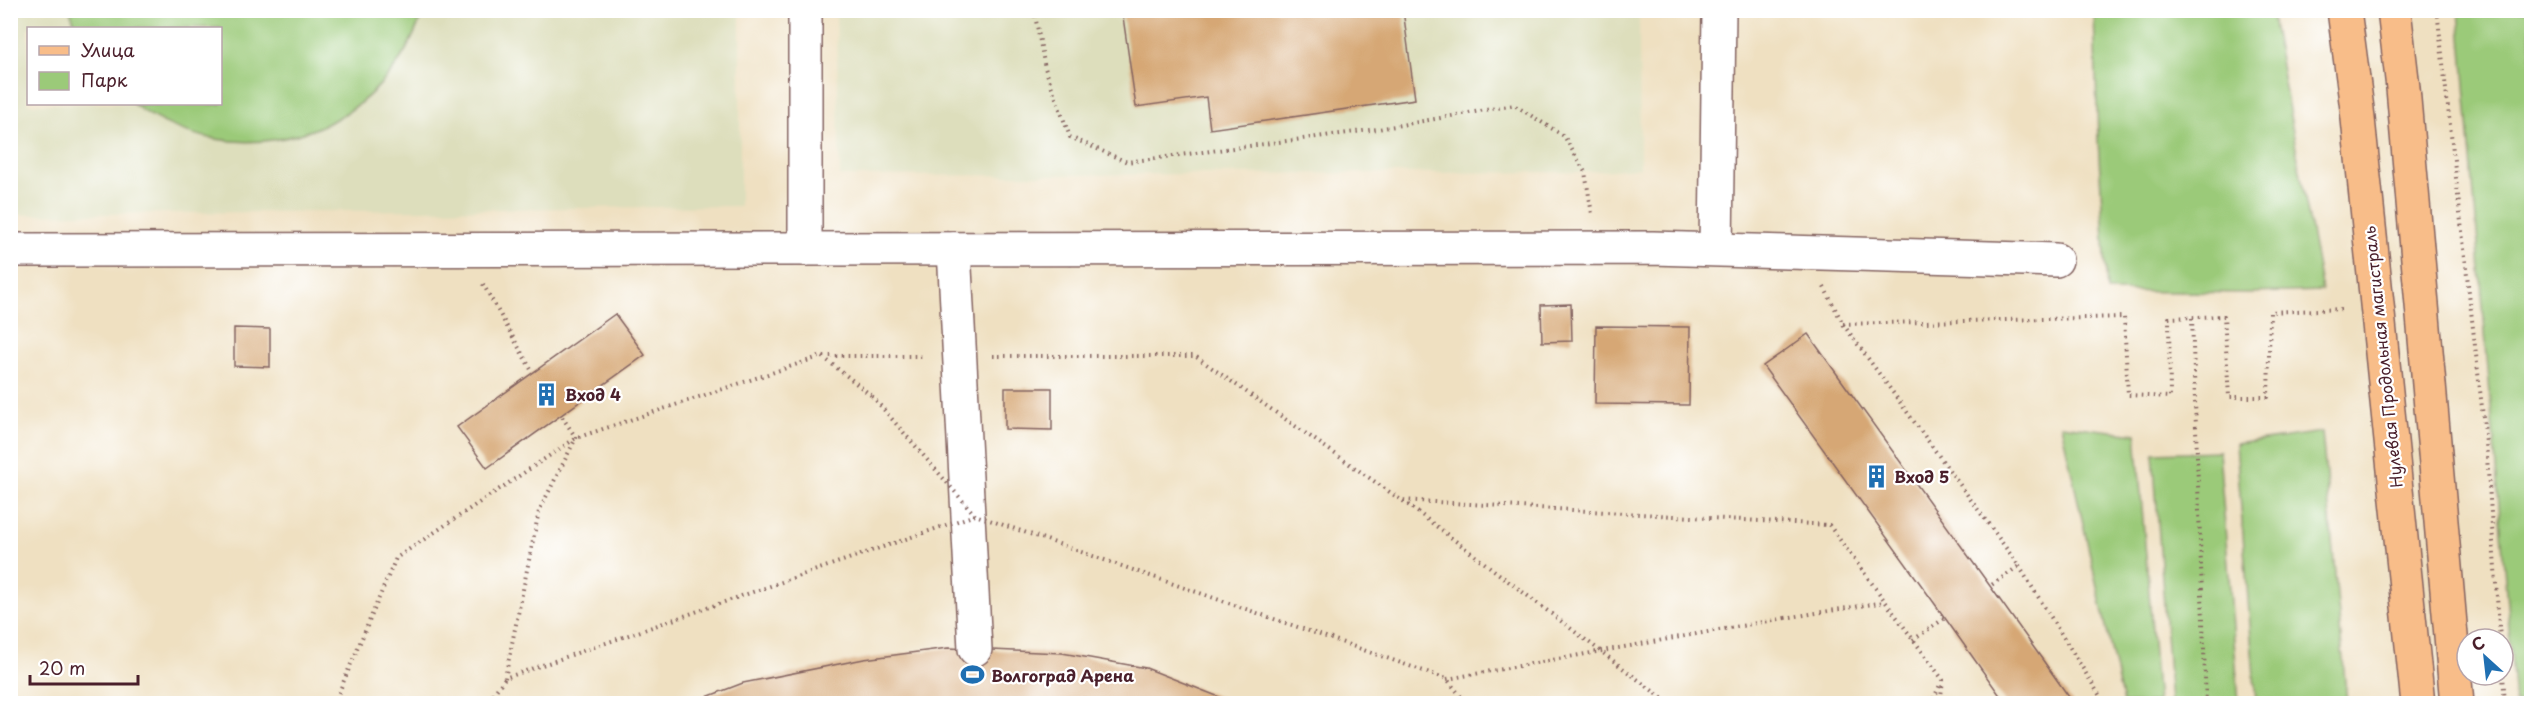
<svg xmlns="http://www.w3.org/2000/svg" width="2542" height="714" viewBox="0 0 2542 714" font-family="'Playpen Sans',sans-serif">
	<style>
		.built { fill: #dddebc; fill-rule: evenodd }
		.green { fill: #9bca79; stroke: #727452; stroke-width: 1.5 }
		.building { fill: #d6a774 }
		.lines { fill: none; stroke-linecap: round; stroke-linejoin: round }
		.minor-casing { stroke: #846360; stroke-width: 36 }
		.major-casing { stroke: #846360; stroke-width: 36 }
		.path { stroke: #846360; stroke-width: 4; stroke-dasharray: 1.5 4.5; stroke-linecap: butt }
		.minor { stroke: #fff; stroke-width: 33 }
		.major { stroke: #f8bd89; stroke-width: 33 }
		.path-bridge { stroke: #846360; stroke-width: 4; stroke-dasharray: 1.5 4.5; stroke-linecap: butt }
		.labels { text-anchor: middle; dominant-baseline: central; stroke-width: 4.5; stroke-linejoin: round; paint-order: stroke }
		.street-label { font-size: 16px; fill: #4a1f2b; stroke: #fff }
		.poi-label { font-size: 16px; font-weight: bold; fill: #4a1f2b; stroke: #fff; text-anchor: start }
	</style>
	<rect width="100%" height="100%" fill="#fff"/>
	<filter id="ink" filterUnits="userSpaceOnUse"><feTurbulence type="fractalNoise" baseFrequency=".0167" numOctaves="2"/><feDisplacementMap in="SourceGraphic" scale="12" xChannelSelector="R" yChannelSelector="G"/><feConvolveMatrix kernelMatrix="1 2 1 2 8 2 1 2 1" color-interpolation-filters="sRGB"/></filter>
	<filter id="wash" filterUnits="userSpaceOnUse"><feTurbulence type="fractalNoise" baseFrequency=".008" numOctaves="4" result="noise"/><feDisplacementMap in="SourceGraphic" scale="24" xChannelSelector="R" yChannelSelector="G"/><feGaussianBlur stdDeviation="1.35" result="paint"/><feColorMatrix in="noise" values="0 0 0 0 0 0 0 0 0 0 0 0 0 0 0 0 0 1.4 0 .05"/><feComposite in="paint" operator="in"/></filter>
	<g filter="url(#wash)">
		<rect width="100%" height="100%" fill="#efe0c1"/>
		<g class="built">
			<path d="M10 11H740V206L11 215ZM28 28H220V104H28Z"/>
			<polygon points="836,11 1639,11 1640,168 1585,172 840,176"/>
		</g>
		<g class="green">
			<path d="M70 11V10L423 11C383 137 238 180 133 104H220V28H77Z"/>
			<polygon points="2094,11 2271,11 2322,291 2248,293 2107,291 2098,140"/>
			<polygon points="2459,11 2531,11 2531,703 2515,703"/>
			<polygon points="2061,425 2136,434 2158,703 2123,703"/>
			<polygon points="2322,432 2347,703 2256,703 2236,444"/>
			<polygon points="2219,451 2239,703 2171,703 2153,453"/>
		</g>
		<g id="blocks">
			<g class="building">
				<polygon points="1122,10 1403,10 1415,99 1210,129 1206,97 1136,107"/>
				<polygon points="1571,304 1572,341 1542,342 1541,305"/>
				<polygon points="615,314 645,355 487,468 457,427"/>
				<polygon points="1596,326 1690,327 1689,405 1595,404"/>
				<polygon points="234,328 270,329 270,367 234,366"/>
				<polygon points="1808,334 1990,586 2074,704 2006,704 1945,618 1763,366"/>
				<polygon points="1005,388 1052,388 1052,430 1005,429"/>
				<polygon points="948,648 1062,653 1146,668 1237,704 691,703 743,683 864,659"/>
			</g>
		</g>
	</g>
	<g filter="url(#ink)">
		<use href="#blocks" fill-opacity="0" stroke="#846360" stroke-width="1.5"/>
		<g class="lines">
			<defs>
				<g id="minor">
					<polyline points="805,10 805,249"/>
					<polyline points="954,249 975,649"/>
					<polyline points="1716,249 1719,10"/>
					<polyline points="10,250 1653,248 2056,260"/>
				</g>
				<g id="major">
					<polyline points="2344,10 2357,109 2418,704"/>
					<polyline points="2394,10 2403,88 2457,704"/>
				</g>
			</defs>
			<use href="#minor" class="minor-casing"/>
			<use href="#major" class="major-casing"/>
			<g class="path">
				<polyline points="1034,10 1045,68 1070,137 1127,162 1378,129 1514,105 1564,136 1585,172 1592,214"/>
				<polyline points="2437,10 2486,443 2500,639"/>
				<polyline points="483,284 533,373"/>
				<polyline points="1824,287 1843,324 2019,566 1990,586"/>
				<polyline points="2192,318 2206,704"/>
				<polyline points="1843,324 2124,317 2128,395 2170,397 2169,318 2224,316 2229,397 2268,397 2270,312 2344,309"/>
				<polyline points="993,356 1195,356 1401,500 1829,525 1943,680 1940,704"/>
				<polyline points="823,357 872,396"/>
				<polyline points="1403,501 1670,704"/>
				<polyline points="2019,566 2105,704"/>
				<polyline points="1785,618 1885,602"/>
				<polyline points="1913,640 1945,618"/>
				<polyline points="2503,675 2505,704"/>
				<polyline points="505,678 539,511 576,438 561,415"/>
				<polyline points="334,704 396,558 576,438 822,356 925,356"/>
				<polyline points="1931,704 1941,683"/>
			</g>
			<use href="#minor" class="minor"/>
			<use href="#major" class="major"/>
			<g class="path-bridge">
				<polyline points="872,396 975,515"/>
				<polyline points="1447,679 1785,618"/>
				<polyline points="486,704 505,678 975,515 1447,679 1467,704"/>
			</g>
		</g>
	</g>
	<defs>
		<symbol id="building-bare" viewBox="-9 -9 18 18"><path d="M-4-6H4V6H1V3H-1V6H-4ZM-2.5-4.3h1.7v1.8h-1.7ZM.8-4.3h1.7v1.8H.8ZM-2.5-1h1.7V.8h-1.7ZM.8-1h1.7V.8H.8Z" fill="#1f6fb2" stroke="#fff" stroke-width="2.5" paint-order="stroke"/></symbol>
		<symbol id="stadium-bare" viewBox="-9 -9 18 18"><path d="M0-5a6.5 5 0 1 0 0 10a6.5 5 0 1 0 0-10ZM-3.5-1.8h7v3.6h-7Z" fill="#1f6fb2" stroke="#fff" stroke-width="2.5" paint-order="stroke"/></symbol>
	</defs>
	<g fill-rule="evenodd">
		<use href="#building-bare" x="530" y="378" width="33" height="33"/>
		<use href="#building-bare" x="1860" y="460" width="33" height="33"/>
		<use href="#stadium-bare" x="956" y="658" width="33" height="33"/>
	</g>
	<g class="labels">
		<g class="street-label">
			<text transform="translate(2382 357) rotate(-96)">Нулевая Продольная магистраль</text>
		</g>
		<g class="poi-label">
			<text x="565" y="394">Вход 4</text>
			<text x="1894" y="476">Вход 5</text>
			<text x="991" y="675">Волгоград Арена</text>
		</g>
	</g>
	<rect width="2542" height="714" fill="none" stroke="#fff" stroke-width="36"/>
	<rect x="27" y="27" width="195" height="78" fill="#ffffff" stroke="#b7a5aa" stroke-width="1.5"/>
	<rect x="39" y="46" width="30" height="9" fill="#f8bd89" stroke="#b7a5aa" stroke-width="1.5"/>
	<text x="81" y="57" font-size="18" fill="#4a1f2b">Улица</text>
	<rect x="39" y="72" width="30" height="18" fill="#9bca79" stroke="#b7a5aa" stroke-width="1.5"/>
	<text x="81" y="87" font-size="18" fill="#4a1f2b">Парк</text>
	<g transform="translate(2485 657) rotate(333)"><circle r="28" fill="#ffffff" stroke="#b7a5aa" stroke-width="1.5"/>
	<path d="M0-4.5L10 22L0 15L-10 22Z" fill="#1f6fb2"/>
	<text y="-9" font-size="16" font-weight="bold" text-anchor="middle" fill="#4a1f2b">С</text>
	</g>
	<path d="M30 675v9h108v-9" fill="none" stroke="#4a1f2b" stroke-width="3"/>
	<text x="39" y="675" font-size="18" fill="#4a1f2b" stroke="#ffffff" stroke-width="4.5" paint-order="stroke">20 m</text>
</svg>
